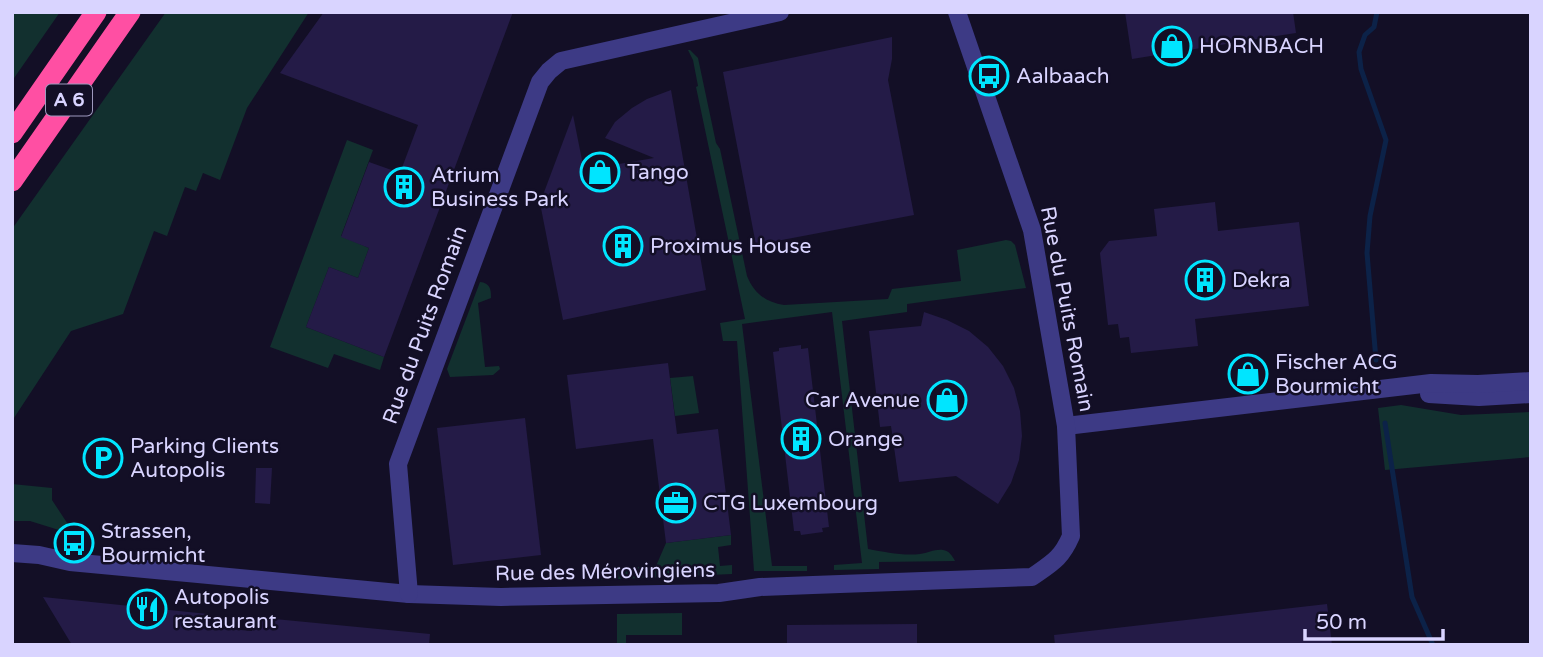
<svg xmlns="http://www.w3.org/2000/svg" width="1543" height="657" viewBox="0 0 1543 657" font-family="'Varela Round',sans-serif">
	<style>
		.green { fill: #12302f }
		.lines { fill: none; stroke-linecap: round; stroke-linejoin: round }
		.stream { stroke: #0c2248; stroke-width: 5 }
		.building { fill: #241b47 }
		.minor { stroke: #3d3a85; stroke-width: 18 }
		.motorway { stroke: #ff4fa3; stroke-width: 21 }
		.labels { text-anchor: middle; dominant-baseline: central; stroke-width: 5; stroke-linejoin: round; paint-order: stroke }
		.shield { fill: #130f26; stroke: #9e99be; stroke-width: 2 }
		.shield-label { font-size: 19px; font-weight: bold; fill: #d9d4ff }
		.poi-label { font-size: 21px; fill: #d9d4ff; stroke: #130f26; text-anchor: start }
		.street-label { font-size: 21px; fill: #d9d4ff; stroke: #130f26 }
	</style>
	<rect width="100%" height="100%" fill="#130f26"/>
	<g class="green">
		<polygon points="12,12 60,12 12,81"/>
		<polygon points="166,12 309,12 247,108 220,180 203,173 196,191 185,187 167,236 154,231 123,314 71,331 12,421 12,229"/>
		<path d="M688 50H690L698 58 716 143 720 149 747 276C754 293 765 302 784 305L888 299 892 289 961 281 957 250 1006 240 1011 241 1015 245 1026 288 907 304V312L842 321 868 549C885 552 903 556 920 554 928 553 935 549 943 550 949 551 952 555 955 561L879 562V569L834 570V565L862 563 832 312 742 324 772 566H807V571H754L737 341H723L720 323 745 319 696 87 698 86 693 60Z"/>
		<polygon points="347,140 373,150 341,236 369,248 358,278 329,267 306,327 384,357 380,370 334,354 328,368 270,347"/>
		<path d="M480 282C490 283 491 289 491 298L478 303 485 367 499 366 500 369 493 375 450 377 447 369Z"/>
		<polygon points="693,376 699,413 675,416 670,378"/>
		<polygon points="1401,405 1461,415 1531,412 1531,457 1385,470 1378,408"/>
		<polygon points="12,484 52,488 52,500 75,535 30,521 12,521"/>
		<polygon points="731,535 731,545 718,547 720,566 732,565 732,574 597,580 596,569 656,566 666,543"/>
		<polygon points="682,613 682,635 626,635 626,645 617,645 617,614"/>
	</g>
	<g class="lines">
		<g class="stream">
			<polyline points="1376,360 1367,253 1370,216 1386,140 1361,69 1359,52 1365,35 1374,27 1377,12"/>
			<polyline points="1385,423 1412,597 1433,645"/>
		</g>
	</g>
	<g class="building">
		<polygon points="324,12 513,12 384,357 306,327 329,267 358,278 369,248 341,237 369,162 400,173 418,125 280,73"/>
		<polygon points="1125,12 1293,12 1296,33 1132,59"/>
		<polygon points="892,37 892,59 888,80 914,215 756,245 723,72"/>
		<polygon points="671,90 706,290 563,320 540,203 573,115 584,170 654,158 605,138 615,122 632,108 647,99"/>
		<polygon points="1215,202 1218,231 1299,222 1309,306 1195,319 1198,346 1131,353 1129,337 1120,338 1118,324 1108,325 1100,253 1109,241 1157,236 1154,209"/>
		<polygon points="924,312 947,320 969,331 988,347 1003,366 1014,388 1020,411 1022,436 1019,460 1011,483 998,504 956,476 899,482 891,426 880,427 869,331 921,326"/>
		<polygon points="801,345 801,349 808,348 829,527 822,528 823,532 801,535 800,531 794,531 773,352 779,351 779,348"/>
		<polygon points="668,363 677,434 718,429 731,535 666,543 653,439 576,449 567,375"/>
		<polygon points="1263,365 1265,381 1232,384 1231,367"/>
		<polygon points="525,418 541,555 453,565 437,428"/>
		<polygon points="256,468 272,468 270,504 255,503"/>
		<polygon points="43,597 208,614 207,627 252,631 253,617 430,634 429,645 72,645"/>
		<polygon points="1327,604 1332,645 1055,645 1054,635"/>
		<polygon points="917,624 917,645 787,645 787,625"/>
	</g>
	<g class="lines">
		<g class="minor">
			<polyline points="1429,394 1479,397 1531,394"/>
			<polyline points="1066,426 1431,383 1478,384 1531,381"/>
			<path d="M12 553 39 555 70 562 409 594 501 597 719 593 760 587 813 585 1032 577C1052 563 1061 559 1071 536L1066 426 1032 230 957 12"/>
			<polyline points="409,594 398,464 540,82 549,71 561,61 780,12"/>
		</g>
		<g class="motorway">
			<polyline points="12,133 96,12"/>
			<polyline points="12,181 130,12"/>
		</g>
	</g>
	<defs>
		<symbol id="shop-ring" viewBox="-11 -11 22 22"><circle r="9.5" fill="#130f26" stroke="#00e5ff" stroke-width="1.5"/><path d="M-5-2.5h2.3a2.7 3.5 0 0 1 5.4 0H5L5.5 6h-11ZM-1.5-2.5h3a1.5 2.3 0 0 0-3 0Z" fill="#00e5ff"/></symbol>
		<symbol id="bus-ring" viewBox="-11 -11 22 22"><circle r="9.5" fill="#130f26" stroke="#00e5ff" stroke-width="1.5"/><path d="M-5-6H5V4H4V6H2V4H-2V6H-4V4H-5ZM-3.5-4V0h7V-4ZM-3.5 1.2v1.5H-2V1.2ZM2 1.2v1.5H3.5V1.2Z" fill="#00e5ff"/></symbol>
		<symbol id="building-ring" viewBox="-11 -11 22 22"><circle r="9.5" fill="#130f26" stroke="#00e5ff" stroke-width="1.5"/><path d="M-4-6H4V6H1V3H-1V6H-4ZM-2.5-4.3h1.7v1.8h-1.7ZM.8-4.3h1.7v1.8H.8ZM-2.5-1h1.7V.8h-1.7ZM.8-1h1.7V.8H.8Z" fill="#00e5ff"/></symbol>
		<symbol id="parking-ring" viewBox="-11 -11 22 22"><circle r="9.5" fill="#130f26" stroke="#00e5ff" stroke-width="1.5"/><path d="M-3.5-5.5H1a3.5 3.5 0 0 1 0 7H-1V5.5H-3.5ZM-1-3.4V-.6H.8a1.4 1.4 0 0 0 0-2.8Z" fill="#00e5ff"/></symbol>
		<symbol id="office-ring" viewBox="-11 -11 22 22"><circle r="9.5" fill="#130f26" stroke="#00e5ff" stroke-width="1.5"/><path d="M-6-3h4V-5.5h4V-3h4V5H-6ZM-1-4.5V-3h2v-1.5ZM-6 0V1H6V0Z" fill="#00e5ff"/></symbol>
		<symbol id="restaurant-ring" viewBox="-11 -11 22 22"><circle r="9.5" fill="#130f26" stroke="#00e5ff" stroke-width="1.5"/><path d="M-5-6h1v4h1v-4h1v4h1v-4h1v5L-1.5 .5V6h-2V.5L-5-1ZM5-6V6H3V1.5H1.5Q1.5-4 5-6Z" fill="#00e5ff"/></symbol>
	</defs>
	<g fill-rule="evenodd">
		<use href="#shop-ring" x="1150" y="24" width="44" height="44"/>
		<use href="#bus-ring" x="967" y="54" width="44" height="44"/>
		<use href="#shop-ring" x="578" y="150" width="44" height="44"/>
		<use href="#building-ring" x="382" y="165" width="44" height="44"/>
		<use href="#building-ring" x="601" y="224" width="44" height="44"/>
		<use href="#building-ring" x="1183" y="258" width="44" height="44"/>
		<use href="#shop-ring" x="1226" y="352" width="44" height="44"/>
		<use href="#shop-ring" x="925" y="378" width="44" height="44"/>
		<use href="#building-ring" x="779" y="417" width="44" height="44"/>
		<use href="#parking-ring" x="81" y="436" width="44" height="44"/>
		<use href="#office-ring" x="654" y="481" width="44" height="44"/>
		<use href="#bus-ring" x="52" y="521" width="44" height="44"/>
		<use href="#restaurant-ring" x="125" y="587" width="44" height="44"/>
	</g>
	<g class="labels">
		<rect class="shield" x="46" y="84.5" width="46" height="31" rx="5"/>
		<g class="shield-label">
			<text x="69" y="100">A 6</text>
		</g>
		<g class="poi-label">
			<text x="1199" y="46">HORNBACH</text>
			<text x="1016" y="76">Aalbaach</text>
			<text x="627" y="172">Tango</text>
			<text x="431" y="175">Atrium<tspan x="431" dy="24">Business Park</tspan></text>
			<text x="650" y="246">Proximus House</text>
			<text x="1232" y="280">Dekra</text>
			<text x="1275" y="362">Fischer ACG<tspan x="1275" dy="24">Bourmicht</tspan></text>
			<text x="920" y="400" text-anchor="end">Car Avenue</text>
			<text x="828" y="439">Orange</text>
			<text x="130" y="446">Parking Clients<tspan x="130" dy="24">Autopolis</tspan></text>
			<text x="703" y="503">CTG Luxembourg</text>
			<text x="101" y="531">Strassen,<tspan x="101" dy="24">Bourmicht</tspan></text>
			<text x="174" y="597">Autopolis<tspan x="174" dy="24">restaurant</tspan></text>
		</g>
		<g class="street-label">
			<text transform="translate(1067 309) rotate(79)">Rue du Puits Romain</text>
			<text transform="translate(425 325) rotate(-70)">Rue du Puits Romain</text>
			<text transform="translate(605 572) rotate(-1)">Rue des Mérovingiens</text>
		</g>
	</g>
	<rect width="1543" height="657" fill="none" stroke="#d9d4ff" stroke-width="28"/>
	<path d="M1305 629v10h138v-10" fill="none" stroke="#d9d4ff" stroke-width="3.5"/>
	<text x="1316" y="629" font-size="21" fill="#d9d4ff" stroke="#130f26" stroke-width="5" paint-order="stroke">50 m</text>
</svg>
